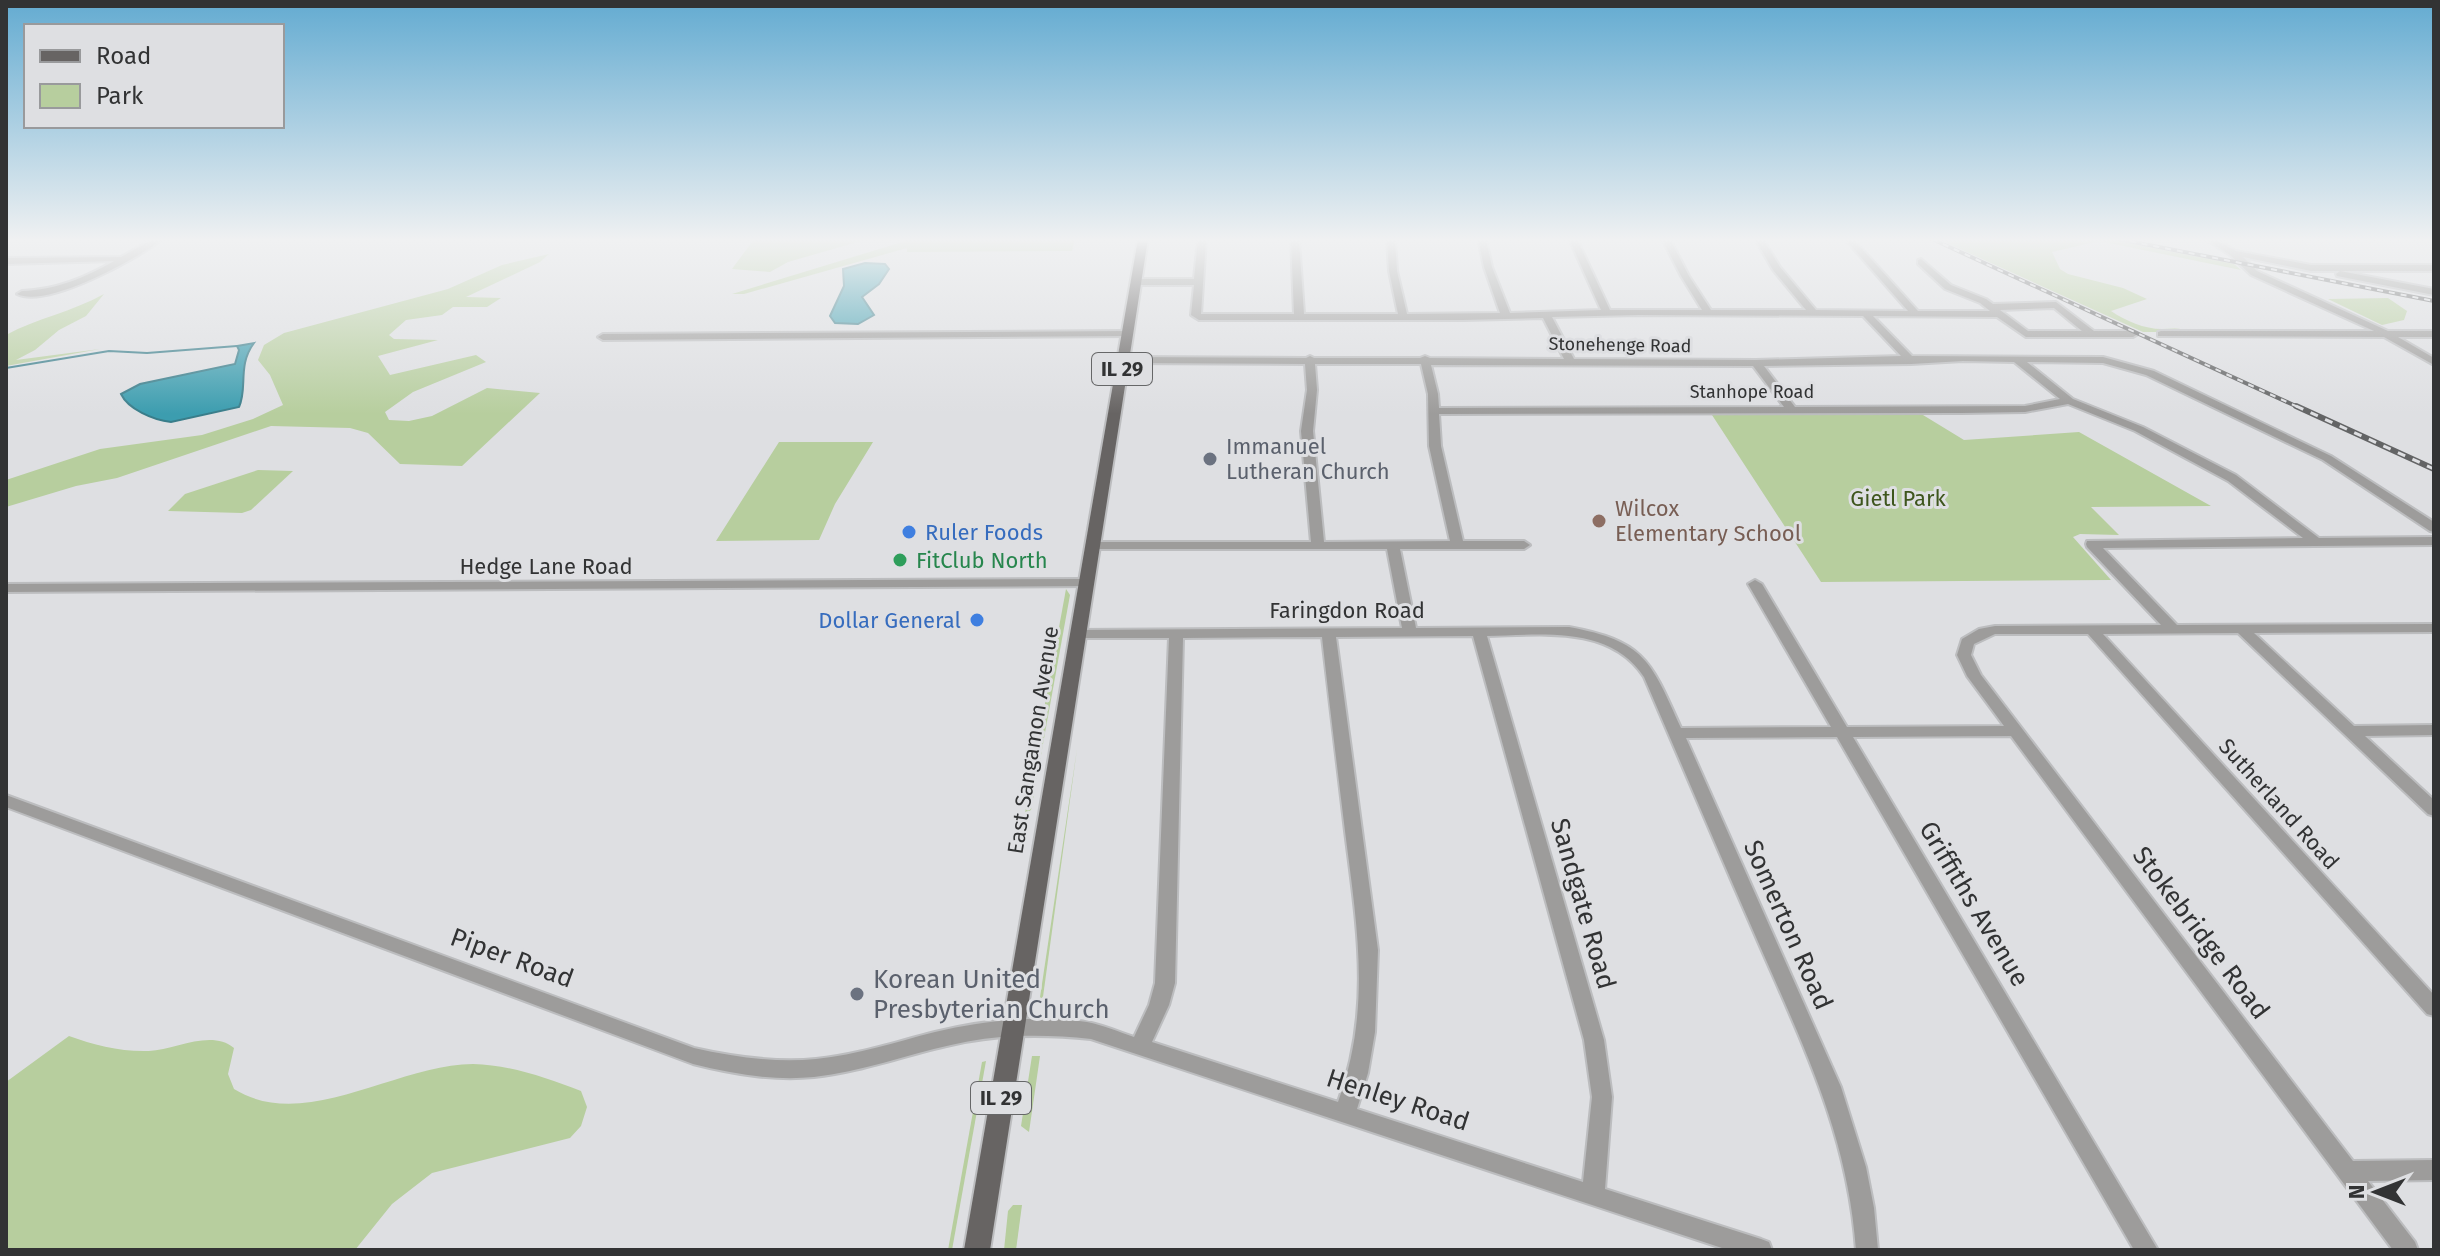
<svg xmlns="http://www.w3.org/2000/svg" width="2440" height="1256" viewBox="0 0 2440 1256" font-family="'Fira Sans',sans-serif">
	<style>
		.green { fill: #b7ce9e }
		.water { fill: #3c9daf; stroke: #397d8a; stroke-width: 2 }
		.lines { fill: none; stroke-linecap: round; stroke-linejoin: round }
		.stream { stroke: #397d8a; stroke-width: 2 }
		.minor-casing { stroke: #bcbdbf; stroke-width: 4 }
		.major-casing { stroke: #bcbdbf; stroke-width: 4 }
		.minor { fill: #9d9c9b; fill-rule: evenodd }
		.major { fill: #676463; fill-rule: evenodd }
		.rail-far1-casing { stroke: #636465; stroke-width: 4 }
		.rail-casing { stroke: #636465; stroke-width: 6 }
		.rail-far1 { stroke: #dedfe2; stroke-width: 2; stroke-dasharray: 6; stroke-linecap: butt }
		.rail { stroke: #dedfe2; stroke-width: 3; stroke-dasharray: 8; stroke-linecap: butt }
		.worship-dot { fill: #6b7280; stroke: #dedfe2; stroke-width: 3 }
		.education-dot { fill: #8d6e63; stroke: #dedfe2; stroke-width: 3 }
		.shop-dot { fill: #3f7fe0; stroke: #dedfe2; stroke-width: 3 }
		.leisure-dot { fill: #2e9e5b; stroke: #dedfe2; stroke-width: 3 }
		.labels { text-anchor: middle; dominant-baseline: central; stroke-width: 6; stroke-linejoin: round; paint-order: stroke }
		.far-street-label { font-size: 18px; fill: #323334; stroke: #dedfe2 }
		.shield { fill: #dedfe2; stroke: #666768; stroke-width: 2 }
		.shield-label { font-size: 20px; font-weight: bold; fill: #323334 }
		.worship-label { font-size: 22px; fill: #5b616d; stroke: #dedfe2; text-anchor: start }
		.park-label { font-size: 22px; fill: #3e561d; stroke: #dedfe2 }
		.education-label { font-size: 22px; fill: #785e54; stroke: #dedfe2; text-anchor: start }
		.shop-label { font-size: 22px; fill: #366cbe; stroke: #dedfe2; text-anchor: start }
		.leisure-label { font-size: 22px; fill: #27864d; stroke: #dedfe2; text-anchor: start }
		.street-label { font-size: 22px; fill: #323334; stroke: #dedfe2 }
		.near-street-label { font-size: 26px; fill: #323334; stroke: #dedfe2 }
		.near-worship-label { font-size: 26px; fill: #5b616d; stroke: #dedfe2; text-anchor: start }
	</style>
	<rect width="100%" height="100%" fill="#dedfe2"/>
	<g class="green">
		<polygon points="754,239 868,239 788,262 770,272 732,269"/>
		<polygon points="912,239 1075,239 1072,251 907,252 907,248 744,294 732,294"/>
		<path d="M1938 239H2107L2234 264 2241 270 2099 241 2052 252 2060 269 2068 274 2123 288 2147 299 2111 311C2126 321 2144 329 2162 329 2172 329 2181 327 2189 332H2143Z"/>
		<polygon points="549,254 540,262 466,297 501,298 487,307 453,307 442,315 406,320 389,335 394,339 438,340 378,356 390,375 476,355 486,362 413,392 385,412 389,420 409,421 432,416 487,388 540,393 462,466 400,464 368,433 350,428 271,426 117,478 76,486 6,507 6,480 100,449 202,435 253,419 283,405 270,375 258,360 264,345 284,333 448,289 502,265"/>
		<path d="M104 294 86 316 59 330 35 350 16 360 100 349 6 366V335C37 318 72 312 104 294Z"/>
		<polygon points="2388,298 2407,311 2404,320 2382,325 2328,299"/>
		<polygon points="1712,415 1923,415 1964,440 2079,432 2211,506 2091,507 2119,535 2080,534 2073,537 2111,580 1821,582"/>
		<polygon points="779,442 873,442 835,504 819,540 716,541"/>
		<polygon points="258,470 293,471 251,510 242,513 168,511 185,494"/>
		<polygon points="1066,589 1070,595 1031,810 1025,813"/>
		<polygon points="1077,749 1042,1004 1039,1004"/>
		<path d="M69 1036C94 1045 121 1052 149 1051 175 1050 211 1029 234 1048L228 1074 234 1089C305 1133 397 1064 473 1064 511 1065 546 1078 581 1091L587 1107 581 1126 570 1138 432 1173 392 1204 355 1250H6V1082Z"/>
		<polygon points="1032,1056 1040,1056 1029,1132 1021,1126"/>
		<polygon points="986,1061 952,1250 948,1250 982,1062"/>
		<polygon points="1013,1205 1022,1205 1016,1250 1004,1250 1008,1211"/>
	</g>
	<g class="water">
		<polygon points="865,263 885,264 889,269 879,284 862,297 874,315 858,324 835,323 830,316 844,286 843,269"/>
		<path d="M254 343C237 366 248 387 239 407L171 422C153 420 128 409 121 394L140 384 235 364 239 350 237 346Z"/>
	</g>
	<g class="lines">
		<polyline class="stream" points="6,368 109,351 147,353 237,346"/>
		<defs>
			<g id="minor">
				<path d="M153 239H163C138 258 47 309 17 294L22 291C56 290 84 278 114 261L6 264V258L121 257Z"/>
				<path d="M1198 239H1206L1201 314H1294L1291 239H1299L1304 314H1398L1389 271 1387 239H1395L1397 271 1407 314 1500 313 1484 267 1478 239H1486L1492 267 1510 313 1601 310 1569 239H1577L1610 310H1702L1681 276 1662 239H1670L1689 276 1711 310H1806L1773 270 1755 239H1763L1780 267 1816 310 1908 311 1845 239H1853L1918 311H1990L1980 303 1945 289 1918 264V260L1921 259 1951 285 1986 299 1993 304 2056 302 2094 331H2133L2138 334 2133 337H2026L1997 317 1873 316 1912 356 2103 357 2154 371 2331 456 2434 522V532L2430 531 2323 460 2146 375 2103 363 2027 362 2073 399 2143 427 2236 475 2319 538 2434 537V545L2103 548 2177 625 2434 624V632L2254 633 2354 726 2434 725V735L2365 736 2434 800V816L2428 814 2238 633 2103 634 2434 995V1016L2427 1014 2088 634H1995L1974 644 1971 655 1981 675 2353 1161 2434 1160V1180L2368 1181 2415 1242 2418 1250H2393L2011 736 1853 737 2158 1250H2134L1837 737 1686 738 1841 1087 1866 1167 1874 1208 1878 1250H1856C1848 1136 1804 1047 1759 944 1720 855 1682 765 1644 677 1610 625 1541 635 1487 636L1604 1040 1612 1097 1605 1189 1761 1239 1769 1242 1772 1250H1728L1091 1039C1044 1034 997 1034 951 1045 905 1055 861 1072 814 1077 773 1081 733 1074 693 1064L6 807V795L694 1048C734 1057 775 1063 816 1059 857 1055 895 1042 935 1032 984 1020 1037 1015 1087 1022 1103 1025 1119 1032 1134 1037L1149 1005 1155 983 1169 638H1078L1071 634 1078 630 1402 628 1387 549H1088L1087 546 1088 543 1093 542H1311L1301 431 1307 390 1305 364 1123 363 1118 360 1123 357 1306 358 1310 356 1314 358H1420L1425 356 1430 358 1564 359 1543 318 1463 320H1199L1191 315 1194 285H1136L1131 282 1136 279H1194ZM2054 308 2082 331H2028L2000 310ZM1638 315 1863 316 1901 356 1756 360 1574 359 1552 317ZM1963 361 2014 362 2060 399 2025 406 1795 407 1764 366 1911 364ZM1315 364H1421L1428 394 1429 446 1450 541 1324 542 1313 431 1317 390ZM1431 365 1753 366 1784 407 1439 408 1438 394ZM2068 404 2135 431 2228 481 2303 538 2087 541 2086 544 2087 547 2161 625 1995 626 1979 629 1962 639 1957 655 1967 676 2004 726 1847 727 1762 584 1755 580 1748 584 1831 727 1681 728C1651 661 1645 641 1569 627L1416 628 1400 549H1524L1530 545 1524 541H1463L1441 446 1439 414 1962 413 2025 412ZM1473 636 1584 1040 1592 1097 1583 1182 1357 1109 1368 1073 1375 1032 1378 950 1336 637ZM1322 637C1329 701 1337 766 1345 831 1357 926 1372 1009 1338 1102L1152 1042 1169 1005 1175 983 1183 638Z"/>
				<polygon points="2205,239 2214,239 2236,251 2311,265 2434,265 2434,271 2311,271 2243,257 2257,271 2388,331 2434,331 2434,337 2398,337 2434,358 2434,365 2384,337 2158,336 2158,332 2161,331 2374,331 2251,275 2230,255"/>
				<polygon points="2340,271 2434,289 2434,295 2337,276 2336,274"/>
				<polygon points="1128,331 1133,334 1131,336 603,340 598,337 603,334"/>
				<polygon points="1087,579 1094,583 1092,586 6,592 6,584"/>
			</g>
			<polygon id="major" points="1138,239 1148,239 990,1250 964,1250"/>
		</defs>
		<use href="#minor" class="minor-casing"/>
		<use href="#major" class="major-casing"/>
		<use href="#minor" class="minor"/>
		<use href="#major" class="major"/>
		<defs>
			<g id="rail-far1">
				<polyline points="1932,239 2300,408"/>
				<polyline points="2118,239 2434,301"/>
			</g>
			<polyline id="rail" points="2296,406 2434,469"/>
		</defs>
		<use href="#rail-far1" class="rail-far1-casing"/>
		<use href="#rail" class="rail-casing"/>
		<use href="#rail-far1" class="rail-far1"/>
		<use href="#rail" class="rail"/>
	</g>
	<linearGradient id="sky" x2="0" y2="1"><stop stop-color="#63abd1"/><stop offset="0.58" stop-color="#f0f1f2"/><stop offset="1" stop-color="#f0f1f2" stop-opacity="0"/></linearGradient>
	<rect width="2440" height="414" fill="url(#sky)"/>
	<g class="worship-dot">
		<circle cx="1210" cy="459" r="8"/>
		<circle cx="857" cy="994" r="8"/>
	</g>
	<circle class="education-dot" cx="1599" cy="521" r="8"/>
	<g class="shop-dot">
		<circle cx="909" cy="532" r="8"/>
		<circle cx="977" cy="620" r="8"/>
	</g>
	<circle class="leisure-dot" cx="900" cy="560" r="8"/>
	<g class="labels">
		<g class="far-street-label">
			<text transform="translate(1620 345) rotate(1)">Stonehenge Road</text>
			<text x="1752" y="392">Stanhope Road</text>
		</g>
		<g class="shield">
			<rect x="1092" y="353" width="60" height="32" rx="6"/>
			<rect x="971" y="1082" width="60" height="32" rx="6"/>
		</g>
		<g class="shield-label">
			<text x="1122" y="369">IL 29</text>
			<text x="1001" y="1098">IL 29</text>
		</g>
		<g class="worship-label">
			<text x="1226" y="446">Immanuel<tspan x="1226" dy="25">Lutheran Church</tspan></text>
		</g>
		<g class="park-label">
			<text x="1898" y="498">Gietl Park</text>
		</g>
		<g class="education-label">
			<text x="1615" y="508">Wilcox<tspan x="1615" dy="25">Elementary School</tspan></text>
		</g>
		<g class="shop-label">
			<text x="925" y="532">Ruler Foods</text>
			<text x="961" y="620" text-anchor="end">Dollar General</text>
		</g>
		<g class="leisure-label">
			<text x="916" y="560">FitClub North</text>
		</g>
		<g class="street-label">
			<text x="546" y="566">Hedge Lane Road</text>
			<text x="1347" y="610">Faringdon Road</text>
			<text transform="translate(1033 740) rotate(-81)">East Sangamon Avenue</text>
			<text transform="translate(2279 804) rotate(48)">Sutherland Road</text>
		</g>
		<g class="near-street-label">
			<text transform="translate(1583 904) rotate(74)">Sandgate Road</text>
			<text transform="translate(1974 904) rotate(59)">Griffiths Avenue</text>
			<text transform="translate(1788 925) rotate(66)">Somerton Road</text>
			<text transform="translate(2201 933) rotate(53)">Stokebridge Road</text>
			<text transform="translate(512 958) rotate(20)">Piper Road</text>
			<text transform="translate(1398 1100) rotate(18)">Henley Road</text>
		</g>
		<g class="near-worship-label">
			<text x="873" y="979">Korean United<tspan x="873" dy="30">Presbyterian Church</tspan></text>
		</g>
	</g>
	<rect width="2440" height="1256" fill="none" stroke="#323334" stroke-width="16"/>
	<rect x="24" y="24" width="260" height="104" fill="#dedfe2" stroke="#999a9c" stroke-width="2"/>
	<rect x="40" y="50" width="40" height="12" fill="#676463" stroke="#999a9c" stroke-width="2"/>
	<text x="96" y="64" font-size="24" fill="#323334">Road</text>
	<rect x="40" y="84" width="40" height="24" fill="#b7ce9e" stroke="#999a9c" stroke-width="2"/>
	<text x="96" y="104" font-size="24" fill="#323334">Park</text>
	<g transform="translate(2376 1192) rotate(270)" stroke="#dedfe2" stroke-width="6" paint-order="stroke">
	<path d="M0-6L14 30L0 20L-14 30Z" fill="#323334"/>
	<text y="-12" font-size="22" font-weight="bold" text-anchor="middle" fill="#323334">N</text>
	</g>
</svg>
